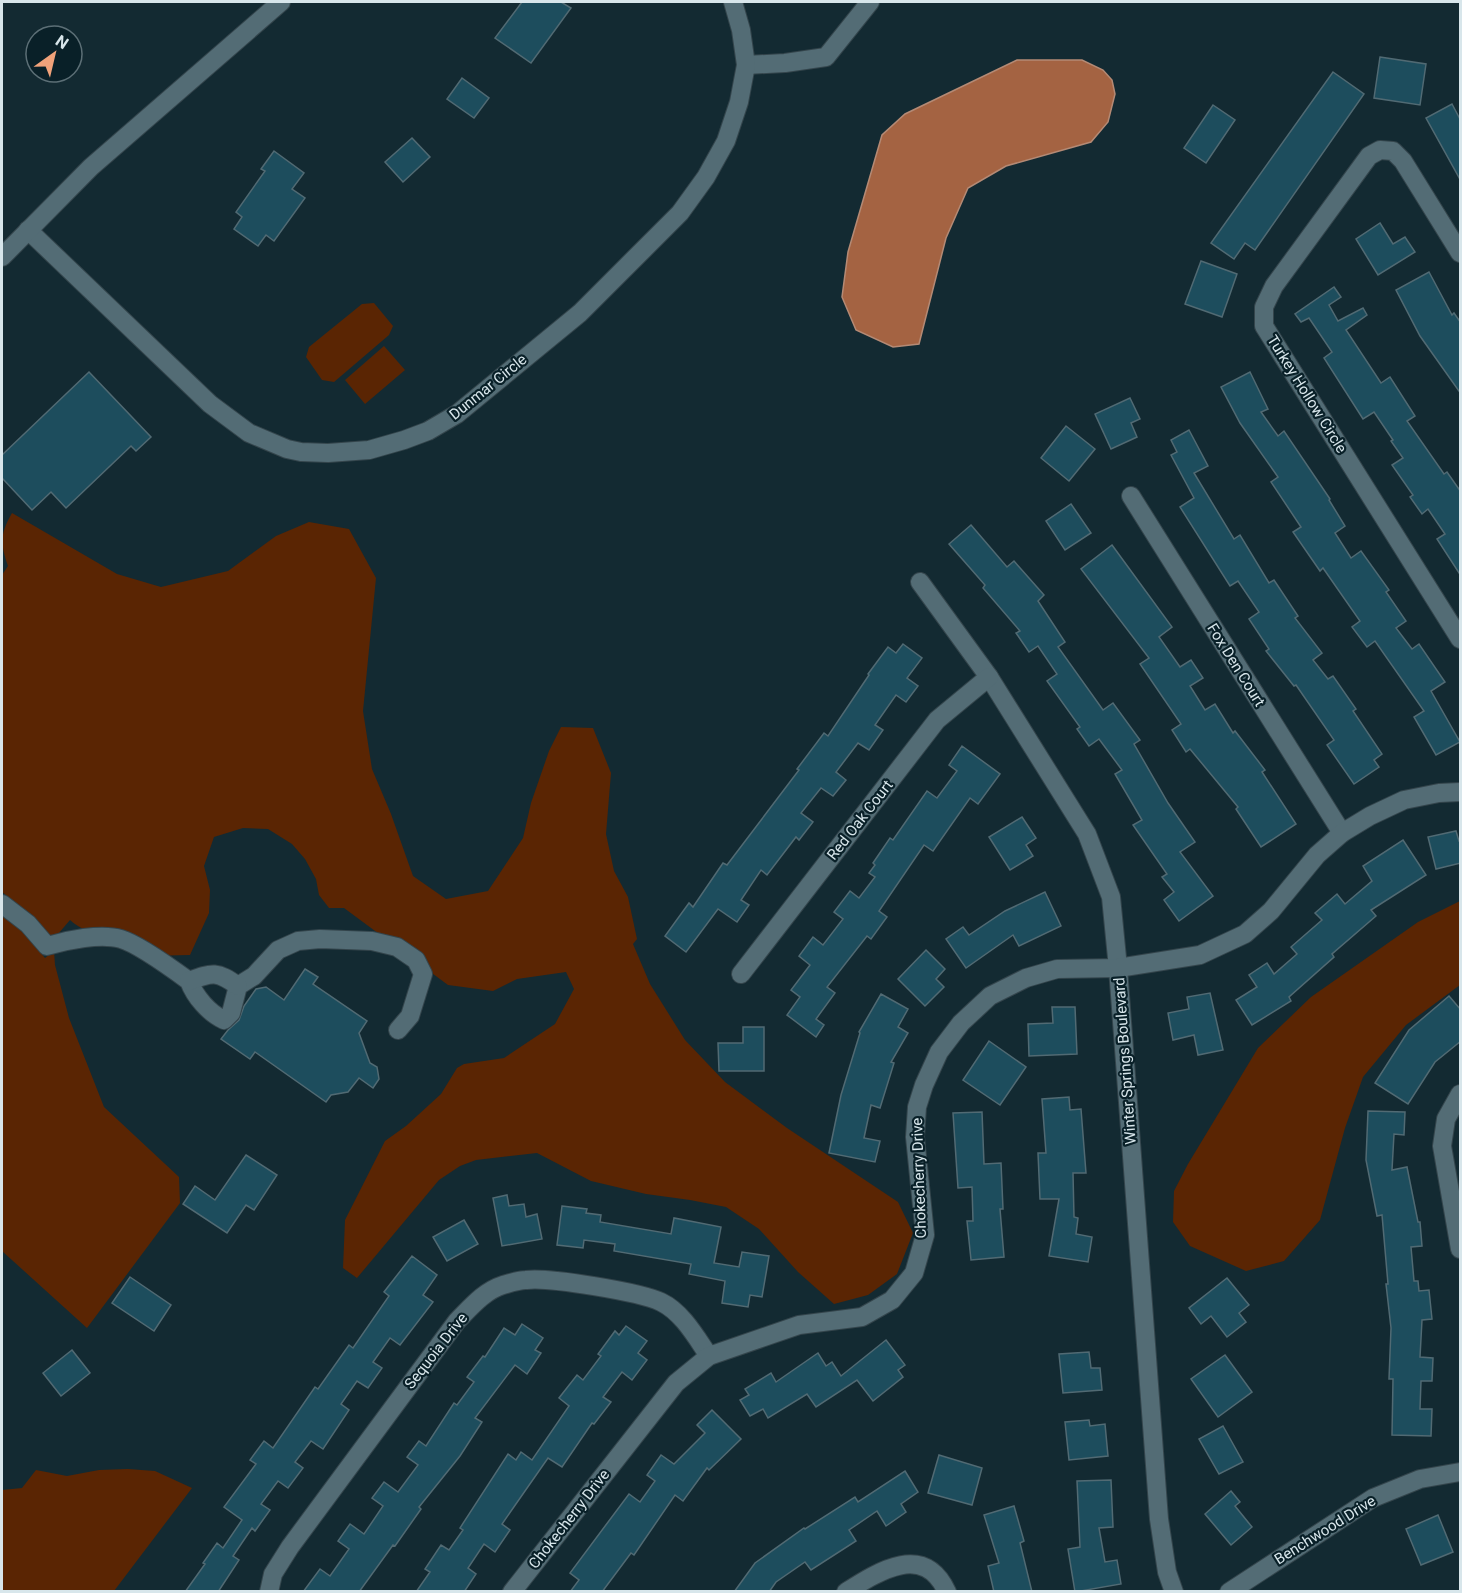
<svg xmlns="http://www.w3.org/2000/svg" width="1462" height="1593" viewBox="0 0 1462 1593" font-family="Roboto,sans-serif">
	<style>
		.green { fill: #5a2503 }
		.water { fill: #a46342; stroke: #b48a75; stroke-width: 1.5 }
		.building { fill: #1d4d5d; stroke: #516a73; stroke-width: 1.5 }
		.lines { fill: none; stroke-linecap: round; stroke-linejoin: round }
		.minor-casing { stroke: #34454c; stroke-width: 20 }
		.minor { stroke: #536c75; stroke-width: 18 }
		.labels { text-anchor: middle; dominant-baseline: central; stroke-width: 4.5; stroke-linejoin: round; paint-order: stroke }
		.street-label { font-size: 15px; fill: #d8e6eb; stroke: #092028 }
	</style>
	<rect width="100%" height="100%" fill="#132a32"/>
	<g class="green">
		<polygon points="374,303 393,326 389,335 334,382 322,380 306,357 309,347 362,304"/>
		<polygon points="384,346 405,370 365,404 345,380"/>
		<path d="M12 513 117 574 161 587 228 571 276 536 309 522 349 529 376 578 363 711 372 769 391 814 413 876 446 899 488 891 523 838 531 803 549 751 561 727 593 728 611 773 606 834 614 871 628 897 637 939 633 944 650 984 685 1040 725 1082 787 1128 898 1202 913 1233 897 1274 868 1295 834 1304 798 1272 759 1229 726 1207 690 1200 646 1194 591 1181 537 1153 476 1160 460 1166 439 1180 357 1278 343 1268 345 1220 385 1141 406 1126 441 1094 457 1068 464 1064 504 1058 555 1024 574 989 566 972 517 979 493 991 448 985 344 908H329L319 895 316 879 305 859 292 844 268 829 243 828 214 837 204 866 210 890 209 913 190 955C179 955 167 956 157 955 136 952 85 934 70 920L53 940 34 917 2 892V575L8 566C0 543 0 534 12 513Z"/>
		<polygon points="1460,901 1460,985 1406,1025 1363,1077 1345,1128 1320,1220 1284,1261 1246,1271 1190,1246 1173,1222 1174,1191 1188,1164 1258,1048 1311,997 1418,922"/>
		<polygon points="2,916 22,931 45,958 54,951 55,965 69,1018 104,1107 179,1177 180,1203 87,1328 2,1251"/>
		<polygon points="128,1469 155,1471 192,1488 114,1591 2,1591 2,1490 22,1488 36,1470 67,1476 99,1470"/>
	</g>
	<polygon class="water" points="1017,60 1082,60 1103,70 1112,80 1115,94 1108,122 1091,142 1006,166 968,188 946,238 919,344 893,347 856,330 842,297 848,252 882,135 905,114"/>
	<g class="building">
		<polygon points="522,2 561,2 571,8 531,63 495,38"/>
		<polygon points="1380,57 1426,64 1420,105 1374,98"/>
		<polygon points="1333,72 1364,94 1255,250 1245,243 1234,259 1211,243"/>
		<polygon points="462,78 489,98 474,118 447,99"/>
		<polygon points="1452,104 1461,121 1461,181 1426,118"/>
		<polygon points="1213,105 1235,120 1206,163 1184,148"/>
		<polygon points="412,138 430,157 403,182 385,162"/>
		<polygon points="274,151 304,173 292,189 305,198 274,241 266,235 258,246 234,229 242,217 236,212 265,171 261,169"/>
		<polygon points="1380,223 1393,244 1405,237 1415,252 1378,275 1356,239"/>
		<polygon points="1201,261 1237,274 1222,317 1185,304"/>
		<polygon points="1429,272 1452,315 1454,313 1461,323 1461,394 1420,336 1396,290"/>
		<polygon points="1334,287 1341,297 1329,305 1338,321 1363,308 1367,315 1346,330 1381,383 1390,377 1415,416 1407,421 1444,474 1447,472 1461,492 1461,576 1437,539 1445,534 1428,509 1422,514 1410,497 1413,495 1392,465 1403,458 1391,441 1393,440 1374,412 1363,419 1324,358 1332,352 1309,318 1301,322 1295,314"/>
		<polygon points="89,372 151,437 136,451 131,446 66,508 51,492 32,510 2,478 2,455"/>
		<polygon points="1250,372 1268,409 1261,412 1278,436 1284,431 1330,499 1329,500 1345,526 1335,533 1351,558 1361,551 1389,590 1386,592 1406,621 1396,628 1412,649 1419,644 1445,682 1431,691 1460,742 1436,755 1414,717 1424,711 1375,641 1367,647 1352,627 1360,621 1323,568 1320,571 1293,532 1301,527 1271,482 1278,477 1240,423 1221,387"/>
		<polygon points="1130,398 1140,419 1131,423 1137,437 1111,449 1095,414"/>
		<polygon points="1066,426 1095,449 1069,481 1041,458"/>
		<polygon points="1189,430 1208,466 1194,473 1234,539 1240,535 1269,583 1274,580 1298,616 1295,618 1322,653 1313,660 1328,679 1333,676 1356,709 1353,711 1382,754 1374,760 1379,767 1354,784 1327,745 1334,740 1296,685 1294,686 1266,651 1269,649 1249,619 1259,612 1238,581 1230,586 1180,507 1194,498 1171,455 1177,452 1171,440"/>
		<polygon points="1071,504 1091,533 1065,550 1046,521"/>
		<polygon points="971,525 1007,567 1014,561 1044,595 1038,601 1065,642 1058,647 1103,710 1113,703 1140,740 1134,744 1168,803 1195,842 1180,852 1213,896 1179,921 1164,900 1174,892 1162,877 1167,874 1133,825 1142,820 1115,774 1122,770 1099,739 1089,746 1077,729 1080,727 1047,681 1057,674 1038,646 1029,652 1016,633 1020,631 983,588 985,585 949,544"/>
		<polygon points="1112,545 1172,627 1159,637 1180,667 1191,660 1203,678 1190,686 1205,710 1215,704 1233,733 1235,731 1265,770 1262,772 1296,824 1261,847 1236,809 1238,807 1190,749 1186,752 1172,730 1181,724 1140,664 1149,658 1081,569"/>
		<polygon points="903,644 922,658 907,678 918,686 906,702 896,695 875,725 883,730 869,750 858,743 836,772 846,780 833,796 821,788 801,813 813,822 799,840 796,837 767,875 761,870 741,900 749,905 737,922 718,909 686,952 665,936 689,903 693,907 723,863 727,865 799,770 797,769 824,733 828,736 869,675 868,674 888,647 896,653"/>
		<polygon points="962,746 1000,774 978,804 970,798 933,851 924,845 879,911 887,917 871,939 867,936 827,987 835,993 816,1019 824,1025 816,1037 787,1015 800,997 791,990 810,965 799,956 813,937 823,945 843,919 834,912 850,891 859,898 875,877 869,873 875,865 873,863 890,838 893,840 927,791 937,798 957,771 949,765"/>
		<polygon points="1022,817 1036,838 1026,845 1033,856 1010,870 989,837"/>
		<polygon points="1456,831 1459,841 1461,840 1461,863 1436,869 1428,837"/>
		<polygon points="1403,840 1426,875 1371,910 1376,916 1332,954 1334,957 1289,997 1291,1001 1252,1025 1236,1000 1257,987 1249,975 1267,963 1274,974 1297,954 1291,947 1322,920 1315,913 1337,894 1345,904 1372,881 1363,866"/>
		<polygon points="1045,892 1061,926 1019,946 1013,935 966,968 946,939 963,927 969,935 1005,911"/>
		<polygon points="926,950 945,969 936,979 944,987 925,1006 898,979"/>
		<polygon points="305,969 318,977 313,984 367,1021 359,1033 370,1063 377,1067 379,1079 373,1088 359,1078 348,1092 331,1095 326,1102 255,1052 250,1059 221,1039 228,1030 239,1020 244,1006 256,989 266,987 284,1000"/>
		<polygon points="1210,993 1223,1050 1198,1055 1194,1035 1173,1040 1168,1013 1189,1009 1187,997"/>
		<polygon points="881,994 908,1009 898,1027 908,1033 891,1062 894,1063 880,1108 871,1105 864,1138 880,1141 875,1162 829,1153 841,1095 860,1033 859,1032"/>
		<polygon points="1449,996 1461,1010 1461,1041 1435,1062 1408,1104 1375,1083 1409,1030"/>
		<polygon points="1052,1007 1075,1007 1077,1054 1029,1056 1028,1024 1053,1023"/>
		<polygon points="743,1027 764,1027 764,1071 719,1071 718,1043 743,1043"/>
		<polygon points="989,1041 1026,1067 1000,1105 963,1080"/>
		<polygon points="1069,1097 1070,1110 1081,1109 1086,1173 1073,1173 1074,1217 1078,1218 1076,1234 1092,1237 1088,1262 1049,1256 1059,1199 1040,1199 1038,1153 1046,1153 1042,1099"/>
		<polygon points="1368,1111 1405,1112 1404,1135 1394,1134 1392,1170 1407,1167 1418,1222 1420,1222 1422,1246 1411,1247 1414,1281 1418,1281 1419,1291 1429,1290 1432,1319 1422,1320 1420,1357 1433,1358 1432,1381 1421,1381 1420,1409 1432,1409 1431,1436 1392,1435 1393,1379 1389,1379 1391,1328 1386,1284 1388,1284 1382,1215 1377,1216 1366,1160"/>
		<polygon points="982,1112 984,1164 1001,1163 1003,1209 1000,1209 1004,1257 971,1260 967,1221 973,1221 972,1187 958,1188 953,1113"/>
		<polygon points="246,1155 277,1175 254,1210 246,1205 227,1233 183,1204 195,1186 215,1200"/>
		<polygon points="507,1195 509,1206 524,1204 526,1217 537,1214 542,1239 502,1246 493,1198"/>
		<polygon points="562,1206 587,1209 586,1213 601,1215 600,1222 671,1234 674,1218 721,1227 714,1263 739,1267 742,1252 769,1256 762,1297 750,1295 748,1307 722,1303 725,1281 689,1274 691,1264 614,1251 615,1244 584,1240 583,1248 557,1245"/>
		<polygon points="464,1220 478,1244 447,1261 433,1237"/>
		<polygon points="412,1256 437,1275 423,1295 433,1302 400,1345 390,1338 373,1362 382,1368 368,1388 357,1381 341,1404 349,1410 323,1449 311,1441 295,1462 303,1468 288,1488 278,1481 261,1504 270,1510 255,1531 252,1528 233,1556 239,1560 218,1592 185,1592 205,1564 203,1563 217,1543 223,1548 242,1520 224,1507 256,1464 250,1460 264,1441 273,1448 315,1387 318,1389 349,1345 353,1348 389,1296 384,1292"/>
		<polygon points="130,1277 171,1305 154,1331 112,1303"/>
		<polygon points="1227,1278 1249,1305 1239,1313 1246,1322 1227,1337 1211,1316 1201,1324 1189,1308"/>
		<polygon points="522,1324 543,1338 535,1350 541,1353 527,1374 515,1365 475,1418 482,1422 460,1456 419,1507 421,1509 395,1546 393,1545 359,1592 303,1592 320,1569 330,1576 349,1549 338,1541 350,1524 364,1534 383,1506 372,1498 384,1482 398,1492 418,1465 407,1457 419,1441 426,1446 454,1403 457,1405 474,1382 467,1377 483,1356 485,1357 504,1328 515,1335"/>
		<polygon points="626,1326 647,1341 638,1353 647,1360 632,1380 622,1372 603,1397 611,1402 594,1424 592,1423 562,1467 548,1458 502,1524 510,1530 495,1552 484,1544 468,1568 476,1574 464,1592 416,1592 430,1572 425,1569 441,1545 449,1550 463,1530 460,1528 508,1454 516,1460 521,1452 532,1460 569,1406 559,1398 577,1375 583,1380 601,1356 598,1354 615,1331 619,1335"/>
		<polygon points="886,1340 905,1365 898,1370 903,1377 873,1401 857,1380 816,1407 807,1394 768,1418 763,1409 750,1416 740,1400 749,1395 745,1389 771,1373 776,1382 818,1353 826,1366 832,1362 841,1376"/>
		<polygon points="72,1350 90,1373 61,1396 43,1373"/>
		<polygon points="1089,1352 1091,1368 1100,1368 1102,1390 1063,1393 1059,1354"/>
		<polygon points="1225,1355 1252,1392 1218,1417 1191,1379"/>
		<polygon points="712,1410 741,1439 709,1470 707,1468 683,1501 675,1495 634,1555 631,1553 602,1592 570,1592 579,1580 570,1573 629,1494 640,1502 655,1481 647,1475 661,1455 674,1464 705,1433 697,1425"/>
		<polygon points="1089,1420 1090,1426 1105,1424 1108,1456 1069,1460 1065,1422"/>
		<polygon points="1223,1426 1243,1462 1219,1474 1199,1439"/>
		<polygon points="939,1455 982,1468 972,1505 928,1493"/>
		<polygon points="905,1471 918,1492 901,1504 906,1512 886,1526 877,1511 849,1530 856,1541 811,1570 805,1562 776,1582 769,1592 734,1592 755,1563 804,1528 805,1529 855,1497 858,1502"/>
		<polygon points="1111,1480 1113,1527 1099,1528 1105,1562 1117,1560 1121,1584 1075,1592 1068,1549 1080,1547 1077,1481"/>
		<polygon points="1231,1491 1240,1502 1235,1506 1252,1527 1231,1545 1205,1514"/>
		<polygon points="1014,1506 1024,1541 1020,1543 1032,1592 994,1592 988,1566 999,1563 984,1515"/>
		<polygon points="1438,1515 1453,1552 1421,1565 1406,1529"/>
	</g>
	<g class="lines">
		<defs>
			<g id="minor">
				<polyline points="746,65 785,63 826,57 870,2"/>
				<polyline points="28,230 210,404 249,433 287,449 301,452 328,453 369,450 404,440 428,431 457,414 580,313 680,213 706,177 726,141 739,102 746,65 741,30 733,2"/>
				<polyline points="1460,253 1403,161 1393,151 1380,150 1369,156 1274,286 1264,307 1264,326 1460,639"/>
				<polyline points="2,257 91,167 281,2"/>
				<polyline points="1131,496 1342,833"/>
				<polyline points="920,582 989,677 1087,834 1111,897 1118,968 1159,1519 1167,1572 1174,1592"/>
				<path d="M2 904 28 924 47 946C67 940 101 933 121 939 138 944 174 970 189 981 195 997 209 1013 224 1020L231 1013 238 986 254 976 278 950 298 941 320 939 372 941 397 947 416 960 423 974 410 1016 398 1030"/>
				<polyline points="741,974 937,720 989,677"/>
				<path d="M189 981C213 972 217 971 238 986"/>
				<polyline points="1460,1094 1446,1119 1442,1146 1460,1249"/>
				<path d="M269 1592 273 1574 290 1547 457 1321C471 1307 484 1291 503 1285 510 1283 519 1280 526 1280 549 1277 640 1292 661 1302 682 1312 696 1337 709 1356"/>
				<polyline points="512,1592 676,1383 709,1356 799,1325 862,1317 892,1300 914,1273 925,1235 915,1137 917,1107 924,1085 939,1052 961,1023 990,996 1026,978 1057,969 1118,968 1200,955 1245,934 1271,911 1317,855 1342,833 1370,816 1404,800 1439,793 1460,792"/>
				<path d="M846 1592C879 1571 924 1542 947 1592"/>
				<polyline points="1229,1592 1373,1498 1420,1479 1460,1472"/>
			</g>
		</defs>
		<use href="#minor" class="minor-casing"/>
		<use href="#minor" class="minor"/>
	</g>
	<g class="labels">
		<g class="street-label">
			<text transform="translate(488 387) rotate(-39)">Dunmar Circle</text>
			<text transform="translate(1307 394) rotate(58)">Turkey Hollow Circle</text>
			<text transform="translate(1236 665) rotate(58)">Fox Den Court</text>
			<text transform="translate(860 820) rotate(-52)">Red Oak Court</text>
			<text transform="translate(1125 1061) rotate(-94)">Winter Springs Boulevard</text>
			<text transform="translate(919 1178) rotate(-92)">Chokecherry Drive</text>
			<text transform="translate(436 1351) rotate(-52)">Sequoia Drive</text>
			<text transform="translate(569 1519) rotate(-52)">Chokecherry Drive</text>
			<text transform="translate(1325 1530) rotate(-32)">Benchwood Drive</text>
		</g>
	</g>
	<rect width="1462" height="1593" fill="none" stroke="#d8e6eb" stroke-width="6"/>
	<g transform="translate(54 54) rotate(34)"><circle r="28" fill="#092028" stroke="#5c6f76" stroke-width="1.5"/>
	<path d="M0-4.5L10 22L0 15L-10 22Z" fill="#f0a27a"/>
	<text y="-9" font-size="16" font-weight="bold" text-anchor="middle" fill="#d8e6eb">N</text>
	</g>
</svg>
